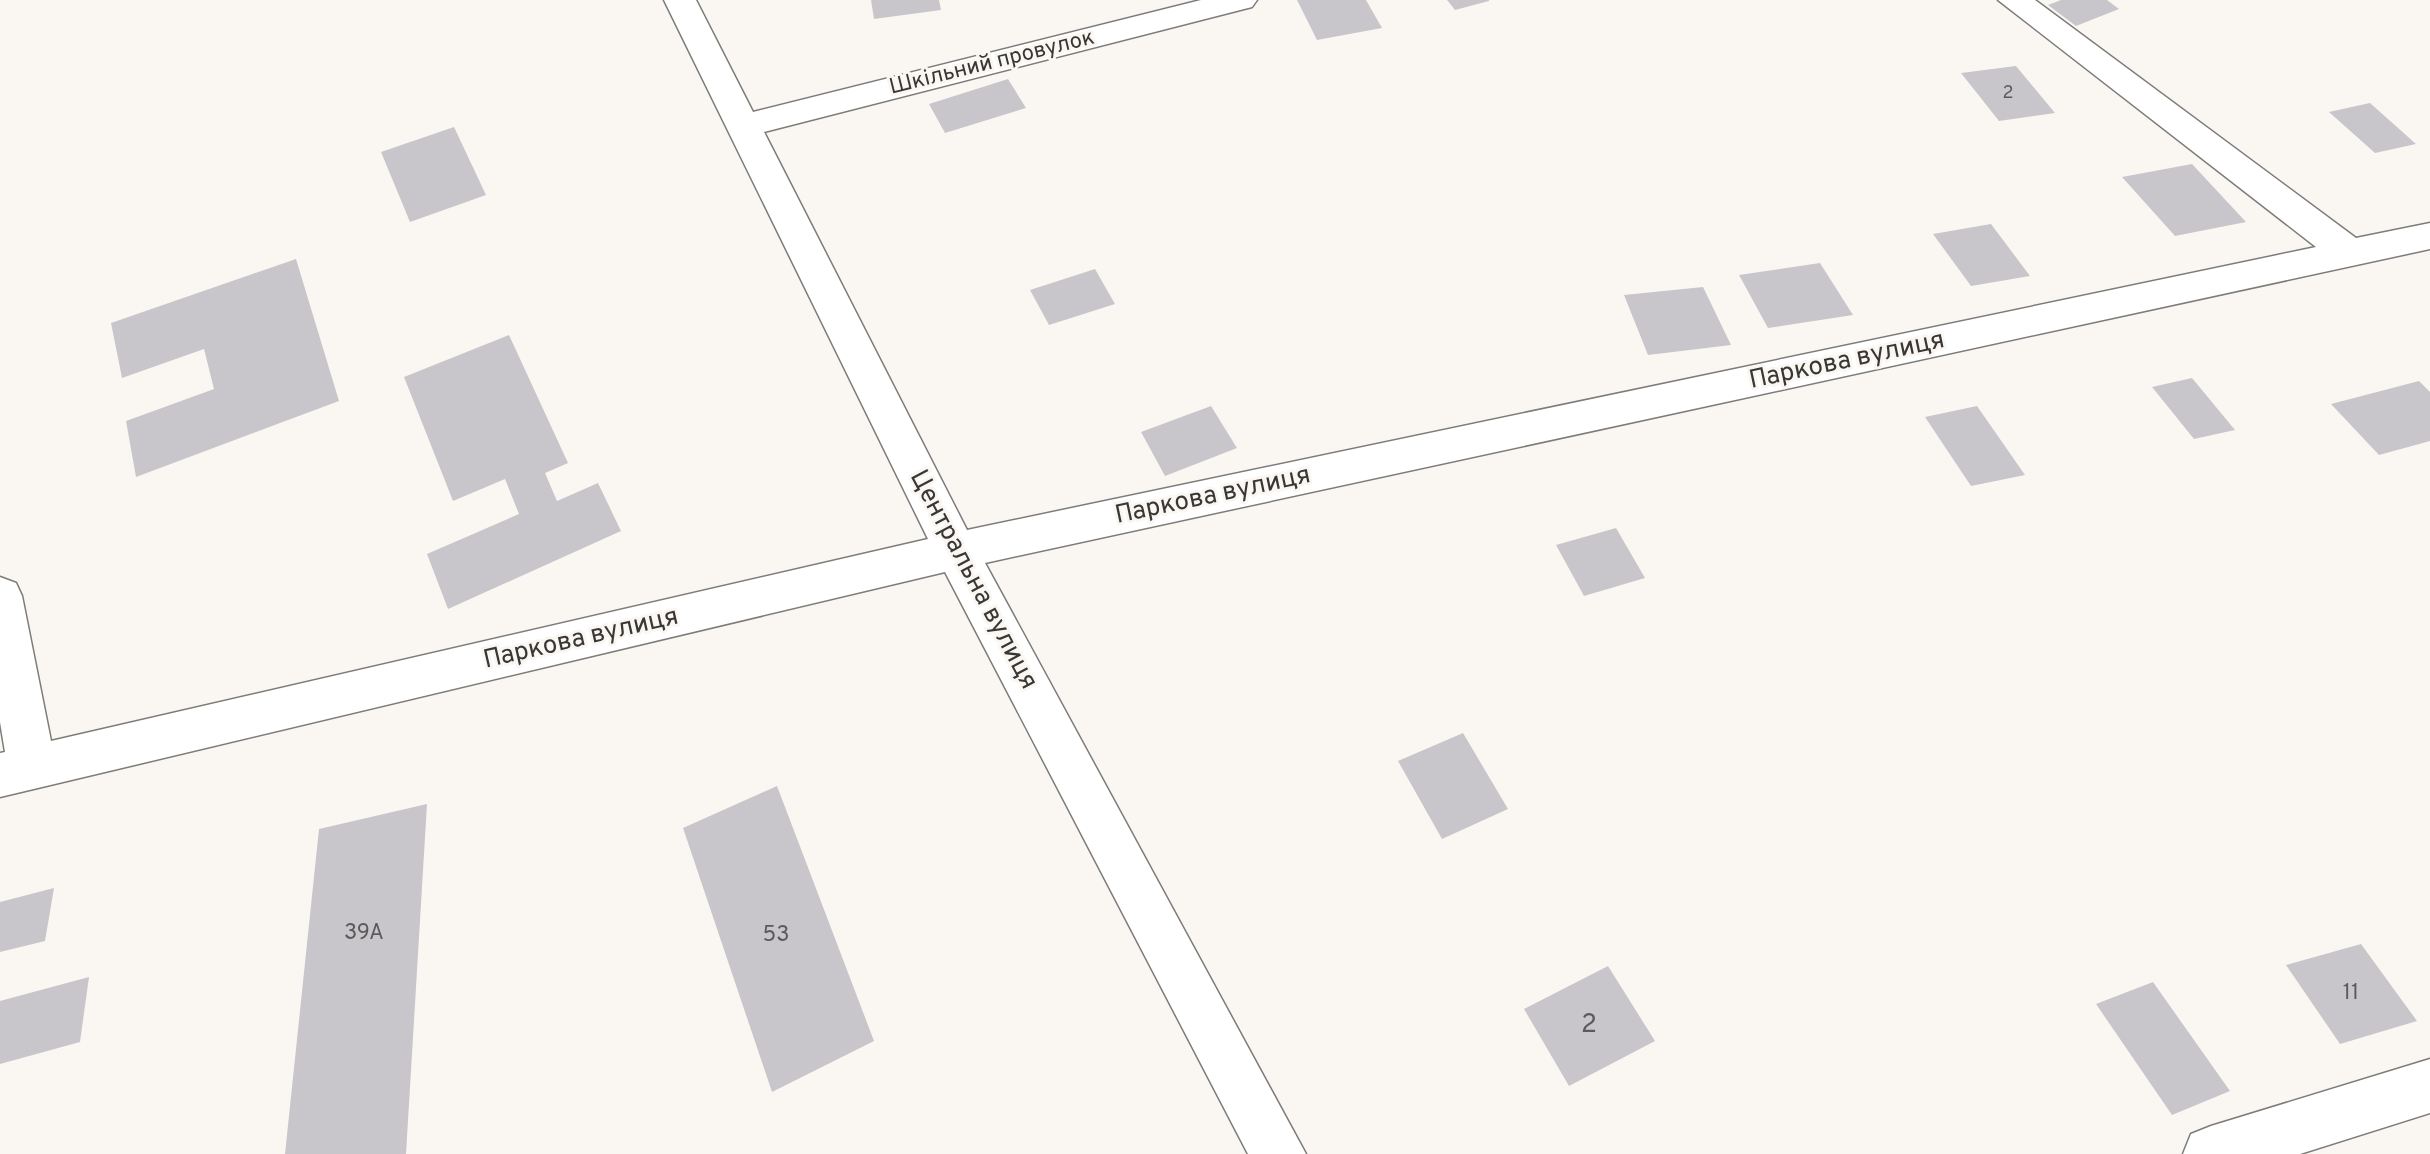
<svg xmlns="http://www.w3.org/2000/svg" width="2430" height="1154" viewBox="0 0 2430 1154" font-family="Overpass,sans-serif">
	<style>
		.building { fill: #c8c6ca }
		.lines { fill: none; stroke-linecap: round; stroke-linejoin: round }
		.minor-casing { stroke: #7e7c79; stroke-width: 3 }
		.minor { fill: #fff; fill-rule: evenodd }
		.labels { text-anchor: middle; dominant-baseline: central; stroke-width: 6; stroke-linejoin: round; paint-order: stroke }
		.far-number-label { font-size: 18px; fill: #5c5b5a }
		.far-street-label { font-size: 22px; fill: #383735; stroke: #faf7f3 }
		.number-label { font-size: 22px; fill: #5c5b5a }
		.street-label { font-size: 26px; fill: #383735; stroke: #faf7f3 }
		.near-number-label { font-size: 26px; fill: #5c5b5a }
	</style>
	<rect width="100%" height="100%" fill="#faf7f3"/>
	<g class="building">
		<polygon points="871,0 939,0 941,10 874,19"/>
		<polygon points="1297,0 1366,0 1382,28 1317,40"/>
		<polygon points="1447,0 1489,0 1489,1 1455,10"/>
		<polygon points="2061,0 2107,0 2119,9 2076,26 2048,5"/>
		<polygon points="2016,66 2055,113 1999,121 1961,73"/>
		<polygon points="1008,79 1026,108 945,133 929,104"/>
		<polygon points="2370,103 2416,144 2375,153 2329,112"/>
		<polygon points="454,127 486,195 410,222 381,152"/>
		<polygon points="2192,164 2246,222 2175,236 2122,177"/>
		<polygon points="1991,224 2030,276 1971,286 1933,234"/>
		<polygon points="296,259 339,401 136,477 126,421 214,389 204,349 122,378 111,323"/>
		<polygon points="1820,263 1853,315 1768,328 1739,275"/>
		<polygon points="1095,269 1115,304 1049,325 1030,290"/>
		<polygon points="1703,287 1731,345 1648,355 1624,295"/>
		<polygon points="509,335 568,463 545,473 557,501 598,483 621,531 448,609 427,554 519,514 505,479 453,501 404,377"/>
		<polygon points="2192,378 2235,430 2194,439 2152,387"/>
		<polygon points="2419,381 2430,392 2430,441 2379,455 2331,404"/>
		<polygon points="1211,406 1237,448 1165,476 1141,432"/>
		<polygon points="1977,406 2025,475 1971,486 1925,417"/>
		<polygon points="1616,528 1645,578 1584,596 1556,545"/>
		<polygon points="1463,733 1508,809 1442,839 1398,761"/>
		<polygon points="777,786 874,1041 772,1092 683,828"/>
		<polygon points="427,804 406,1154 285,1154 319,829"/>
		<polygon points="54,888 45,941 0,952 0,902"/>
		<polygon points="2361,944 2417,1021 2340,1044 2286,965"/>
		<polygon points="1608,966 1655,1041 1569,1086 1524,1009"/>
		<polygon points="89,977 80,1042 0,1064 0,1001"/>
		<polygon points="2153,982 2230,1091 2172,1115 2096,1004"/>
	</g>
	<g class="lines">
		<defs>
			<g id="minor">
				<polygon points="664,0 696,0 753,112 1201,0 1257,0 1252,7 764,132 967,530 2316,247 1998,0 2035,0 2356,238 2430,223 2430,249 985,563 1306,1154 1248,1154 945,572 0,797 0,753 5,752 0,722 0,577 16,583 22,596 51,741 928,539"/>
				<polygon points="2430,1059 2430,1113 2300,1154 2183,1154 2191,1134 2211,1126"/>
			</g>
		</defs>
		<use href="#minor" class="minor-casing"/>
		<use href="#minor" class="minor"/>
	</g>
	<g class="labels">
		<g class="far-number-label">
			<text x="2008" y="93">2</text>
		</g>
		<g class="far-street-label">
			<text transform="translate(992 63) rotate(-14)">Шкільний провулок</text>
		</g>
		<g class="number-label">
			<text x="364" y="933">39А</text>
			<text x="776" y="935">53</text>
			<text x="2351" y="993">11</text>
		</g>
		<g class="street-label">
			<text transform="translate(1847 361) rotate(-12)">Паркова вулиця</text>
			<text transform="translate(1213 496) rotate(-12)">Паркова вулиця</text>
			<text transform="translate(973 580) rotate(62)">Центральна вулиця</text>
			<text transform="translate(581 639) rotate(-13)">Паркова вулиця</text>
		</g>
		<g class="near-number-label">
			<text x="1589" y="1025">2</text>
		</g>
	</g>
</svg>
